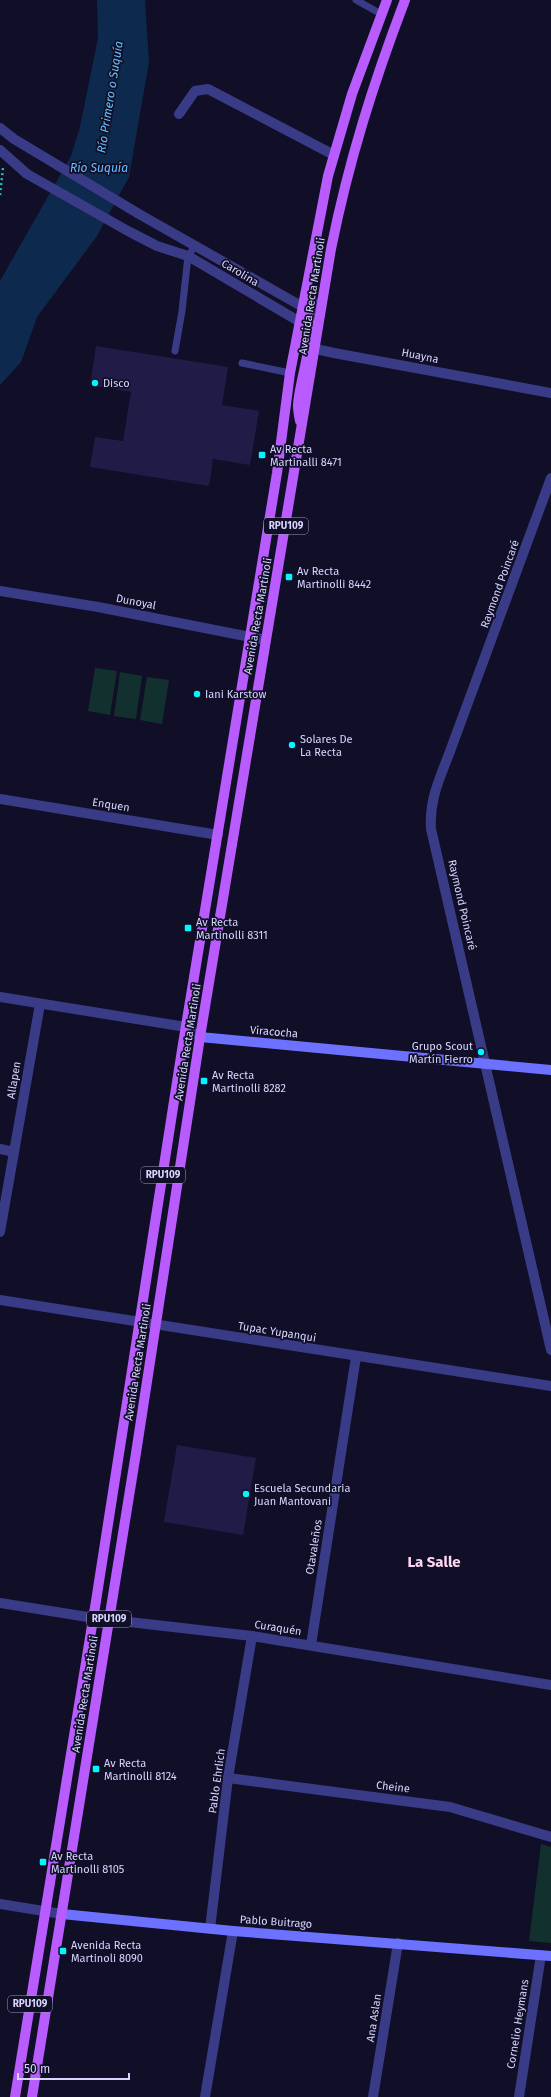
<svg xmlns="http://www.w3.org/2000/svg" width="551" height="2097" viewBox="0 0 551 2097" font-family="'Fira Sans',sans-serif">
	<style>
		.green { fill: #12312e }
		.water { fill: #0d294d }
		.building { fill: #211b48 }
		.lines { fill: none; stroke-linecap: round; stroke-linejoin: round }
		.path { stroke: #2dbba9; stroke-width: 2.5; stroke-dasharray: 2 3; stroke-linecap: butt }
		.service { stroke: #393b87; stroke-width: 7 }
		.minor { stroke: #393b87; stroke-width: 10 }
		.tertiary { stroke: #393b87; stroke-width: 10 }
		.secondary { stroke: #6c72ff; stroke-width: 10 }
		.primary { stroke: #b85cff; stroke-width: 10 }
		.poi-dot { fill: #01f6ff; stroke: #110f27; stroke-width: 1.5 }
		.labels { text-anchor: middle; dominant-baseline: central; stroke-width: 3.5; stroke-linejoin: round; paint-order: stroke }
		.shield { fill: #110f27; stroke: #9c9abe; stroke-width: 1 }
		.shield-label { font-size: 10px; font-weight: bold; fill: #d7d5ff }
		.street-label { font-size: 11px; fill: #d7d5ff; stroke: #110f27 }
		.poi-label { font-size: 11px; fill: #d7d5ff; stroke: #110f27; text-anchor: start }
		.water-label { font-size: 12px; font-style: italic; fill: #63c1ff; stroke: #110f27 }
		.district-label { font-size: 15px; font-weight: bold; fill: #ffd7f3; stroke: #110f27 }
	</style>
	<rect width="100%" height="100%" fill="#110f27"/>
	<g class="green">
		<polygon points="95,668 117,671 110,715 88,711"/>
		<polygon points="120,672 142,676 136,719 114,716"/>
		<polygon points="147,677 169,680 162,724 140,720"/>
		<polygon points="541,1844 551,1847 551,1943 529,1941"/>
	</g>
	<polygon class="water" points="97,0 145,0 149,62 129,177 97,236 37,317 21,362 0,385 0,281 71,156 80,127 98,38"/>
	<g class="building">
		<polygon points="96,346 228,367 222,405 259,411 250,465 213,459 209,486 90,467 95,437 123,441 131,392 90,385"/>
		<polygon points="177,1445 256,1458 243,1535 164,1522"/>
	</g>
	<g class="lines">
		<polyline class="path" points="0,195 3,168"/>
		<g class="service">
			<polyline points="356,0 381,14"/>
			<polyline points="175,351 182,311 188,256 195,246"/>
			<polyline points="242,363 290,373"/>
		</g>
		<g class="minor">
			<polyline points="179,114 195,91 208,89 334,155"/>
			<polyline points="0,128 14,139 139,214 303,307"/>
			<polyline points="0,150 27,174 128,231 157,246 188,256 300,322 310,321 320,302"/>
			<polyline points="312,341 316,349 334,353 551,393"/>
			<polyline points="0,591 98,607 266,640"/>
			<polyline points="0,799 218,835"/>
			<polyline points="0,997 186,1027 200,1037"/>
			<polyline points="0,1149 14,1152"/>
			<polyline points="0,1232 40,1004"/>
			<polyline points="0,1300 551,1386"/>
			<polyline points="0,1603 94,1618 252,1636 551,1685"/>
			<polyline points="311,1645 356,1357"/>
			<polyline points="228,1778 450,1807 551,1837"/>
			<polyline points="0,1904 62,1914"/>
			<polyline points="210,1929 228,1778 252,1636"/>
			<polyline points="205,2097 233,1931"/>
			<polyline points="373,2097 398,1943"/>
			<polyline points="519,2097 541,1955"/>
		</g>
		<path class="tertiary" d="M551 478 449 754C439 780 429 801 431 829L551 1350"/>
		<g class="secondary">
			<polyline points="200,1037 551,1070"/>
			<polyline points="62,1914 233,1931 551,1956"/>
		</g>
		<g class="primary">
			<path d="M300 421C299 416 298 411 298 406 298 382 322 323 303 307"/>
			<polyline points="15,2097 96,1601 182,1050 277,473 290,373 328,176 352,94 387,0"/>
			<path d="M32 2097 136 1453 200 1037 331 249C349 160 373 84 405 0"/>
		</g>
	</g>
	<g class="poi-dot">
		<circle cx="95" cy="383" r="4"/>
		<rect x="258" y="451" width="8" height="8" rx="2"/>
		<rect x="285" y="573" width="8" height="8" rx="2"/>
		<circle cx="197" cy="694" r="4"/>
		<circle cx="292" cy="745" r="4"/>
		<rect x="184" y="924" width="8" height="8" rx="2"/>
		<circle cx="481" cy="1052" r="4"/>
		<rect x="200" y="1077" width="8" height="8" rx="2"/>
		<circle cx="246" cy="1494" r="4"/>
		<rect x="92" y="1765" width="8" height="8" rx="2"/>
		<rect x="39" y="1858" width="8" height="8" rx="2"/>
		<rect x="59" y="1947" width="8" height="8" rx="2"/>
	</g>
	<g class="labels">
		<g class="shield">
			<rect x="264" y="518" width="44" height="16" rx="3"/>
			<rect x="141" y="1167" width="44" height="16" rx="3"/>
			<rect x="87" y="1611" width="44" height="16" rx="3"/>
			<rect x="8" y="1996" width="44" height="16" rx="3"/>
		</g>
		<g class="shield-label">
			<text x="286" y="526">RPU109</text>
			<text x="163" y="1175">RPU109</text>
			<text x="109" y="1619">RPU109</text>
			<text x="30" y="2004">RPU109</text>
		</g>
		<g class="street-label">
			<text transform="translate(240 273) rotate(31)">Carolina</text>
			<text transform="translate(312 296) rotate(-81)">Avenida Recta Martinoli</text>
			<text transform="translate(420 356) rotate(11)">Huayna</text>
			<text transform="translate(500 584) rotate(-70)">Raymond Poincaré</text>
			<text transform="translate(136 602) rotate(11)">Dunoyal</text>
			<text transform="translate(258 616) rotate(-80)">Avenida Recta Martinoli</text>
			<text transform="translate(111 805) rotate(9)">Enquen</text>
			<text transform="translate(462 905) rotate(77)">Raymond Poincaré</text>
			<text transform="translate(274 1032) rotate(5)">Viracocha</text>
			<text transform="translate(188 1042) rotate(-81)">Avenida Recta Martinoli</text>
			<text transform="translate(14 1080) rotate(-80)">Allapen</text>
			<text transform="translate(277 1332) rotate(9)">Tupac Yupanqui</text>
			<text transform="translate(138 1362) rotate(-81)">Avenida Recta Martinoli</text>
			<text transform="translate(314 1547) rotate(-81)">Otavaleños</text>
			<text transform="translate(278 1628) rotate(9)">Curaquén</text>
			<text transform="translate(85 1694) rotate(-81)">Avenida Recta Martinoli</text>
			<text transform="translate(217 1781) rotate(-82)">Pablo Ehrlich</text>
			<text transform="translate(393 1787) rotate(7)">Cheine</text>
			<text transform="translate(276 1922) rotate(4)">Pablo Buitrago</text>
			<text transform="translate(374 2018) rotate(-81)">Ana Aslan</text>
			<text transform="translate(518 2024) rotate(-81)">Cornelio Heymans</text>
		</g>
		<g class="poi-label">
			<text x="103" y="383">Disco</text>
			<text x="270" y="449">Av Recta<tspan x="270" dy="13">Martinalli 8471</tspan></text>
			<text x="297" y="571">Av Recta<tspan x="297" dy="13">Martinolli 8442</tspan></text>
			<text x="205" y="694">Iani Karstow</text>
			<text x="300" y="739">Solares De<tspan x="300" dy="13">La Recta</tspan></text>
			<text x="196" y="922">Av Recta<tspan x="196" dy="13">Martinolli 8311</tspan></text>
			<text x="473" y="1046" text-anchor="end">Grupo Scout<tspan x="473" dy="13">Martín Fierro</tspan></text>
			<text x="212" y="1075">Av Recta<tspan x="212" dy="13">Martinolli 8282</tspan></text>
			<text x="254" y="1488">Escuela Secundaria<tspan x="254" dy="13">Juan Mantovani</tspan></text>
			<text x="104" y="1763">Av Recta<tspan x="104" dy="13">Martinolli 8124</tspan></text>
			<text x="51" y="1856">Av Recta<tspan x="51" dy="13">Martinolli 8105</tspan></text>
			<text x="71" y="1945">Avenida Recta<tspan x="71" dy="13">Martinoli 8090</tspan></text>
		</g>
		<g class="water-label">
			<text transform="translate(110 97) rotate(-81)">Río Primero o Suquía</text>
			<text x="99" y="168">Río Suquía</text>
		</g>
		<g class="district-label">
			<text x="434" y="1562">La Salle</text>
		</g>
	</g>
	<path d="M18 2073v6h111v-6" fill="none" stroke="#d7d5ff" stroke-width="2"/>
	<text x="24" y="2073" font-size="12" fill="#d7d5ff" stroke="#110f27" stroke-width="3" paint-order="stroke">50 m</text>
</svg>
